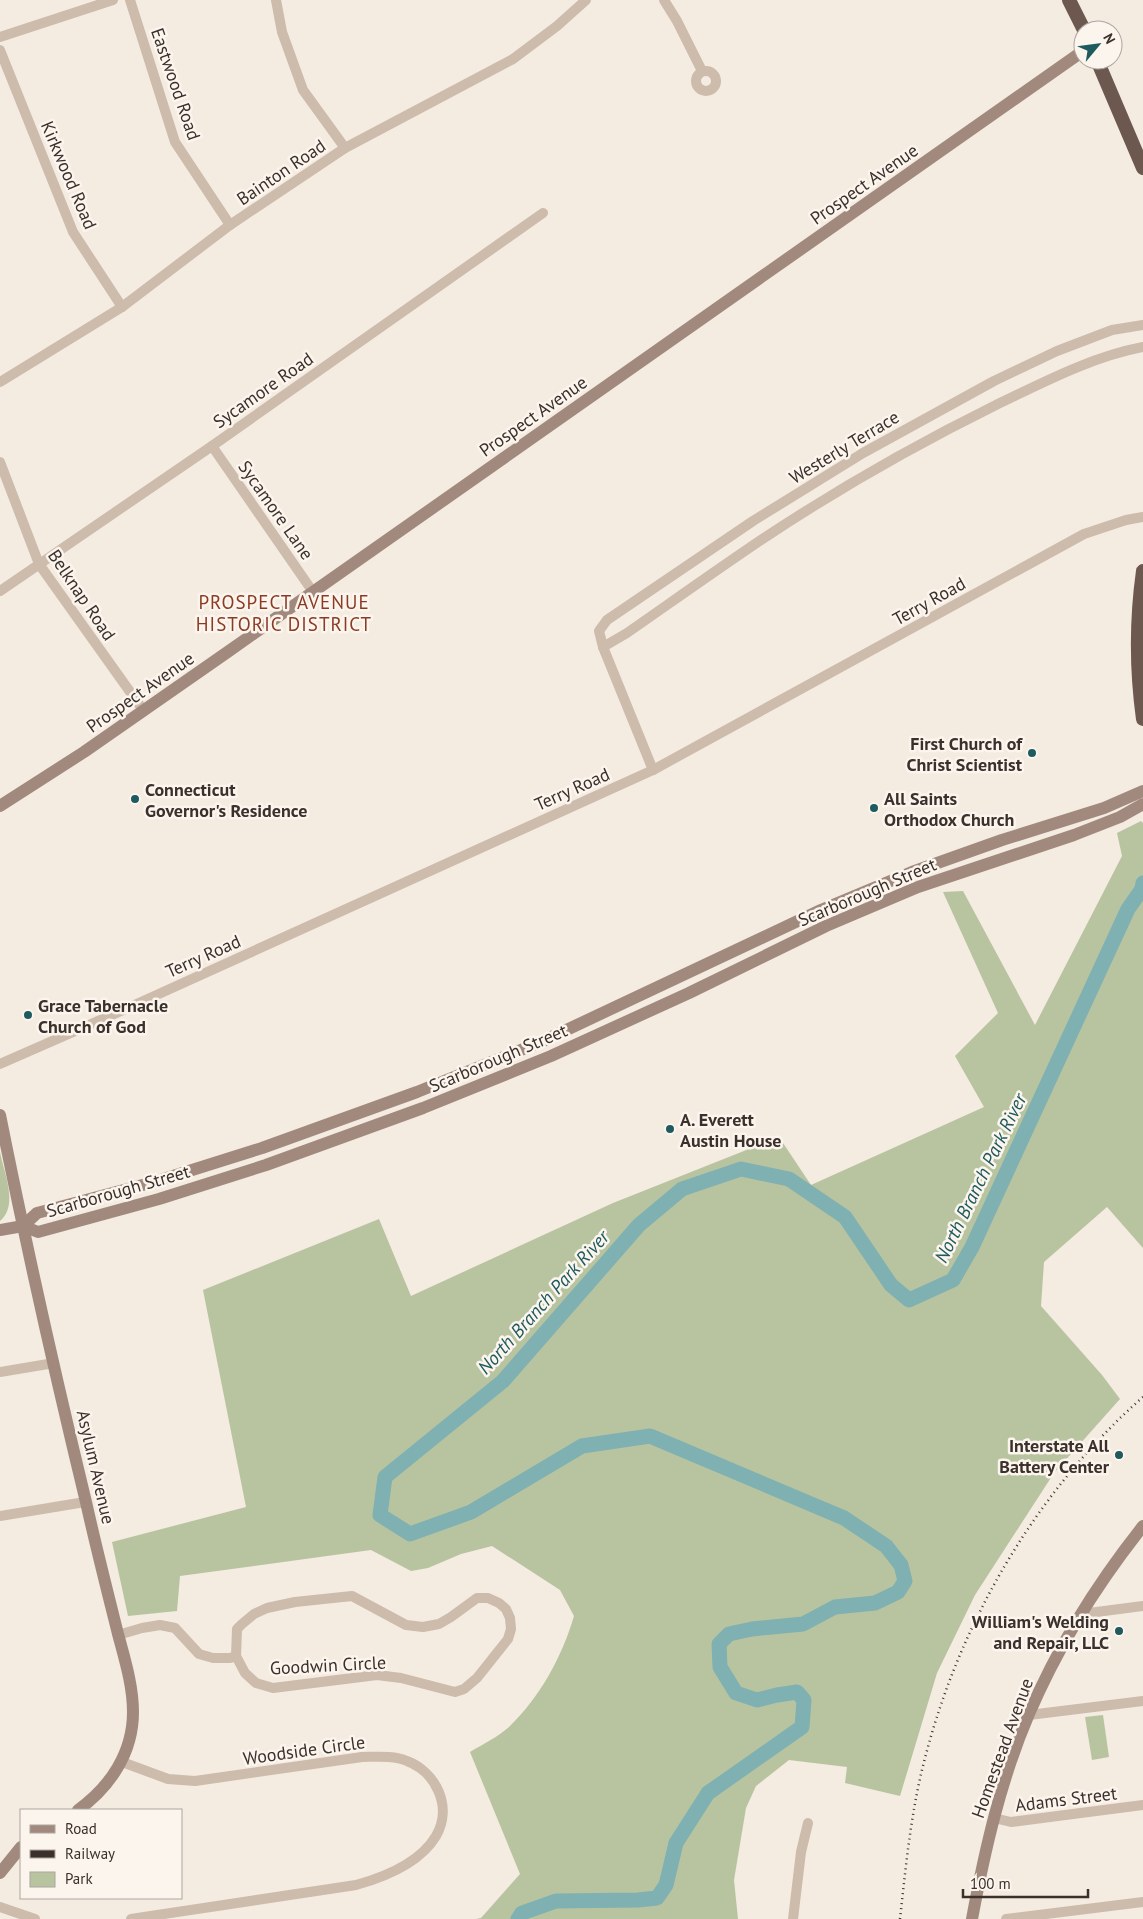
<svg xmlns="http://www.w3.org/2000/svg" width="1143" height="1919" viewBox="0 0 1143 1919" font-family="'PT Sans',sans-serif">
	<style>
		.green { fill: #b8c4a0 }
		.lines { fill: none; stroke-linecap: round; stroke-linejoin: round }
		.river { stroke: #7fb0b2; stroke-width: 15 }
		.minor { stroke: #cdbbac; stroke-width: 10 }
		.secondary { stroke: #a18a7d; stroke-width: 12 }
		.trunk { stroke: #6c584f; stroke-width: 14 }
		.rail { stroke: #3b302b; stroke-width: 2.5; stroke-dasharray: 1 4; stroke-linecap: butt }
		.poi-dot { fill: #1f5a5e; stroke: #fbf5ee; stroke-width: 2 }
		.labels { text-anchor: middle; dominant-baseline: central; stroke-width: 5; stroke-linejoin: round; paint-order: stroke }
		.street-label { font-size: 18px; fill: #3b302b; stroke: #fbf5ee }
		.poi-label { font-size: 18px; font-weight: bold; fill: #3b302b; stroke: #fbf5ee; text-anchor: start }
		.neighbourhood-label { font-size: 19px; letter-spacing: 1px; fill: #8c3b22; stroke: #fbf5ee }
		.water-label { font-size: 19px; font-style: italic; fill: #1f5a5e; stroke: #fbf5ee }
	</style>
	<rect width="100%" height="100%" fill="#f4ebe1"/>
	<g class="green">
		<path d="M1141 821 1143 823V1248L1107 1207 1044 1262 1041 1306 1102 1375 1120 1399 1054 1473 975 1595 937 1673 900 1796 845 1783 847 1767 789 1760 756 1786 746 1808 734 1880 738 1919H476L481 1918 520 1874 470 1752C483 1744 498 1737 509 1727 540 1697 562 1657 574 1616L560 1590 492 1546 461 1554 428 1568 411 1571 371 1550 180 1576 177 1611 128 1616 112 1542 246 1507 203 1290 379 1219 411 1296 613 1203 779 1137 811 1185 984 1107 955 1056 998 1013 943 892 963 891 1035 1025 1122 856 1117 833Z"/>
		<path d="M0 1152C4 1173 19 1206 0 1221Z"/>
		<polygon points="1103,1715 1109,1757 1092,1760 1085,1717"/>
	</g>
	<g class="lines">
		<polyline class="river" points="518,1919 522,1913 556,1901 638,1900 657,1898 666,1885 676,1843 708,1793 802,1727 804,1700 797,1692 777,1695 757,1700 736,1693 720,1667 719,1644 729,1634 752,1629 803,1624 835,1607 875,1603 898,1592 905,1581 901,1565 886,1546 844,1518 650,1436 582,1446 471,1512 410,1534 380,1515 385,1477 503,1381 639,1225 682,1189 741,1169 789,1179 845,1217 891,1285 909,1300 953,1280 972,1247 1128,909 1142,889 1143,883"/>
		<g class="minor">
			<polyline points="130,0 175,142 230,225"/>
			<polyline points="276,0 282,32 303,90 345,148"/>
			<polyline points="664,0 677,21 702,71"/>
			<polyline points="0,37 113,0"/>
			<polyline points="0,50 73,232 122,307"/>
			<circle cx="706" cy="81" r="10"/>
			<polyline points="0,382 122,307 230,225 345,148 513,59 557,26 586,0"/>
			<polyline points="212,446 313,592"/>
			<polyline points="0,462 39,564 143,710"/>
			<polyline points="0,591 212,446 543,213"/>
			<path d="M603 647 627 633C673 601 718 569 764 538 838 489 917 444 996 405 1044 382 1091 357 1143 347"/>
			<polyline points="653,770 603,647 599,631 607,620 753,521 863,453 994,381 1057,351 1112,330 1143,325"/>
			<polyline points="0,1064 130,1007 653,770 1084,534 1126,520 1143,517"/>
			<polyline points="0,1372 54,1363"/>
			<polyline points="0,1516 85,1502"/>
			<polyline points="1081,1614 1143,1606"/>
			<polyline points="118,1635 142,1628 160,1625 175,1628 199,1654 213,1658 230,1658 236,1656 245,1673 256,1683 273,1688 377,1675 401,1678 455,1692 464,1689 477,1678 508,1639 511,1629 510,1618 506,1609 499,1603 488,1598 477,1598 451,1617 439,1624 423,1627 406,1625 352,1596 295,1602 267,1608 254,1614 242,1624 237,1629 236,1656"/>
			<polyline points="1029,1715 1143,1701"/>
			<path d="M122 1762 168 1779 195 1781 362 1757C376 1757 393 1755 407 1761 436 1772 453 1807 436 1836 420 1863 385 1877 356 1885L131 1919"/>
			<polyline points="994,1818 1011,1822 1143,1805"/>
			<polyline points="0,1907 35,1919"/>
			<polyline points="793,1919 801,1852 808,1823"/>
			<polyline points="1006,1919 1143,1902"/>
		</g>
		<g class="secondary">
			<polyline points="0,806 84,752 229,651 1083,51"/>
			<path d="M0 1115C26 1245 55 1374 86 1502 96 1547 107 1590 118 1634 125 1660 133 1686 133 1712 133 1753 110 1787 78 1810"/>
			<polyline points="23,1226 37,1213 154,1182 262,1148 417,1092 543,1041 821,910 912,872 1002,840 1104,808 1143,791"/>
			<polyline points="0,1230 23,1226 38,1232 159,1199 266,1165 423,1108 551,1056 689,993 826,926 918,887 1074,835 1120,817 1143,804"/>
			<polyline points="0,1873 21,1847"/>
			<path d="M972 1919C985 1849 1001 1779 1029 1714 1058 1646 1097 1584 1143 1526"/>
		</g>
		<g class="trunk">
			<polyline points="1069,0 1084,30"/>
			<polyline points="1097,60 1143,168"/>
			<path d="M1143 571C1136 621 1136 668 1143 719"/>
		</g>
		<path class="rail" d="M900 1919C906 1865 911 1811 925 1758 960 1622 1037 1490 1143 1397"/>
	</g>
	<g class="poi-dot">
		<circle cx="1032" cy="753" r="5"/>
		<circle cx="135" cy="799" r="5"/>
		<circle cx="874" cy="808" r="5"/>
		<circle cx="28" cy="1015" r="5"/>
		<circle cx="670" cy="1129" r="5"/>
		<circle cx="1119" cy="1455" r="5"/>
		<circle cx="1119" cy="1631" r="5"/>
	</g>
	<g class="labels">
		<g class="street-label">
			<text transform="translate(176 84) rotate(71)">Eastwood Road</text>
			<text transform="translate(281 172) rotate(-34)">Bainton Road</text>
			<text transform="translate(69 175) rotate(67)">Kirkwood Road</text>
			<text transform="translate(864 184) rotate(-35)">Prospect Avenue</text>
			<text transform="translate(263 390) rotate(-35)">Sycamore Road</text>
			<text transform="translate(533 416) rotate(-35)">Prospect Avenue</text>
			<text transform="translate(844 447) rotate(-31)">Westerly Terrace</text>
			<text transform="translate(276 510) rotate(55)">Sycamore Lane</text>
			<text transform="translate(82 595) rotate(56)">Belknap Road</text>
			<text transform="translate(929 601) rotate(-29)">Terry Road</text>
			<text transform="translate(140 692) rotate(-35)">Prospect Avenue</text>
			<text transform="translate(572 789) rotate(-24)">Terry Road</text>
			<text transform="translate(867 892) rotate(-23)">Scarborough Street</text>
			<text transform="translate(203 956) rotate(-24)">Terry Road</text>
			<text transform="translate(498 1058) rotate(-23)">Scarborough Street</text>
			<text transform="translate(118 1191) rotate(-16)">Scarborough Street</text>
			<text transform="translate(96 1467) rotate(77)">Asylum Avenue</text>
			<text transform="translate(328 1665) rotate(-3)">Goodwin Circle</text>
			<text transform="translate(1002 1748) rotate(-70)">Homestead Avenue</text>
			<text transform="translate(304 1750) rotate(-8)">Woodside Circle</text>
			<text transform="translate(1066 1799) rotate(-7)">Adams Street</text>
		</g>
		<g class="poi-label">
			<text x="1022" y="743" text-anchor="end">First Church of<tspan x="1022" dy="21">Christ Scientist</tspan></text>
			<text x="145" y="789">Connecticut<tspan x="145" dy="21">Governor's Residence</tspan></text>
			<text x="884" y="798">All Saints<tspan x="884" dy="21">Orthodox Church</tspan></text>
			<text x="38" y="1005">Grace Tabernacle<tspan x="38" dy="21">Church of God</tspan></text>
			<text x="680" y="1119">A. Everett<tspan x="680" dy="21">Austin House</tspan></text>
			<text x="1109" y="1445" text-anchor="end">Interstate All<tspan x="1109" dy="21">Battery Center</tspan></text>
			<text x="1109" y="1621" text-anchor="end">William's Welding<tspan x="1109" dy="21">and Repair, LLC</tspan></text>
		</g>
		<g class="neighbourhood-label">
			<text x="284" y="602">PROSPECT AVENUE<tspan x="284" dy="22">HISTORIC DISTRICT</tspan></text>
		</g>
		<g class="water-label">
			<text transform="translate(980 1178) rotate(-64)">North Branch Park River</text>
			<text transform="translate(543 1302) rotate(-48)">North Branch Park River</text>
		</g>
	</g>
	<rect x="20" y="1809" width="162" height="90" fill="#fbf5ee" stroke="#aea6a0"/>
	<rect x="30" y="1825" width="25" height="8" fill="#a18a7d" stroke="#aea6a0"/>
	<text x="65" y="1834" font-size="15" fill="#3b302b">Road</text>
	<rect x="30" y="1850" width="25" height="8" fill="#3b302b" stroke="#aea6a0"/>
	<text x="65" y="1859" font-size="15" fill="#3b302b">Railway</text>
	<rect x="30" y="1872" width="25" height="15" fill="#b8c4a0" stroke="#aea6a0"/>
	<text x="65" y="1884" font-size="15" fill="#3b302b">Park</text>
	<g transform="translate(1098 45) rotate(61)"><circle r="24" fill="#fbf5ee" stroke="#aea6a0"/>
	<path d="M0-4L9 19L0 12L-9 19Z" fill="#1f5a5e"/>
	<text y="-8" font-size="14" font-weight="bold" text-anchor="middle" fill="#3b302b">N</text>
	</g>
	<path d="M963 1889v8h125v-8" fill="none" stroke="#3b302b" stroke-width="2.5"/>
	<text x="970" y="1889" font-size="15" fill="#3b302b" stroke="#fbf5ee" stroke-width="4" paint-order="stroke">100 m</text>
</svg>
